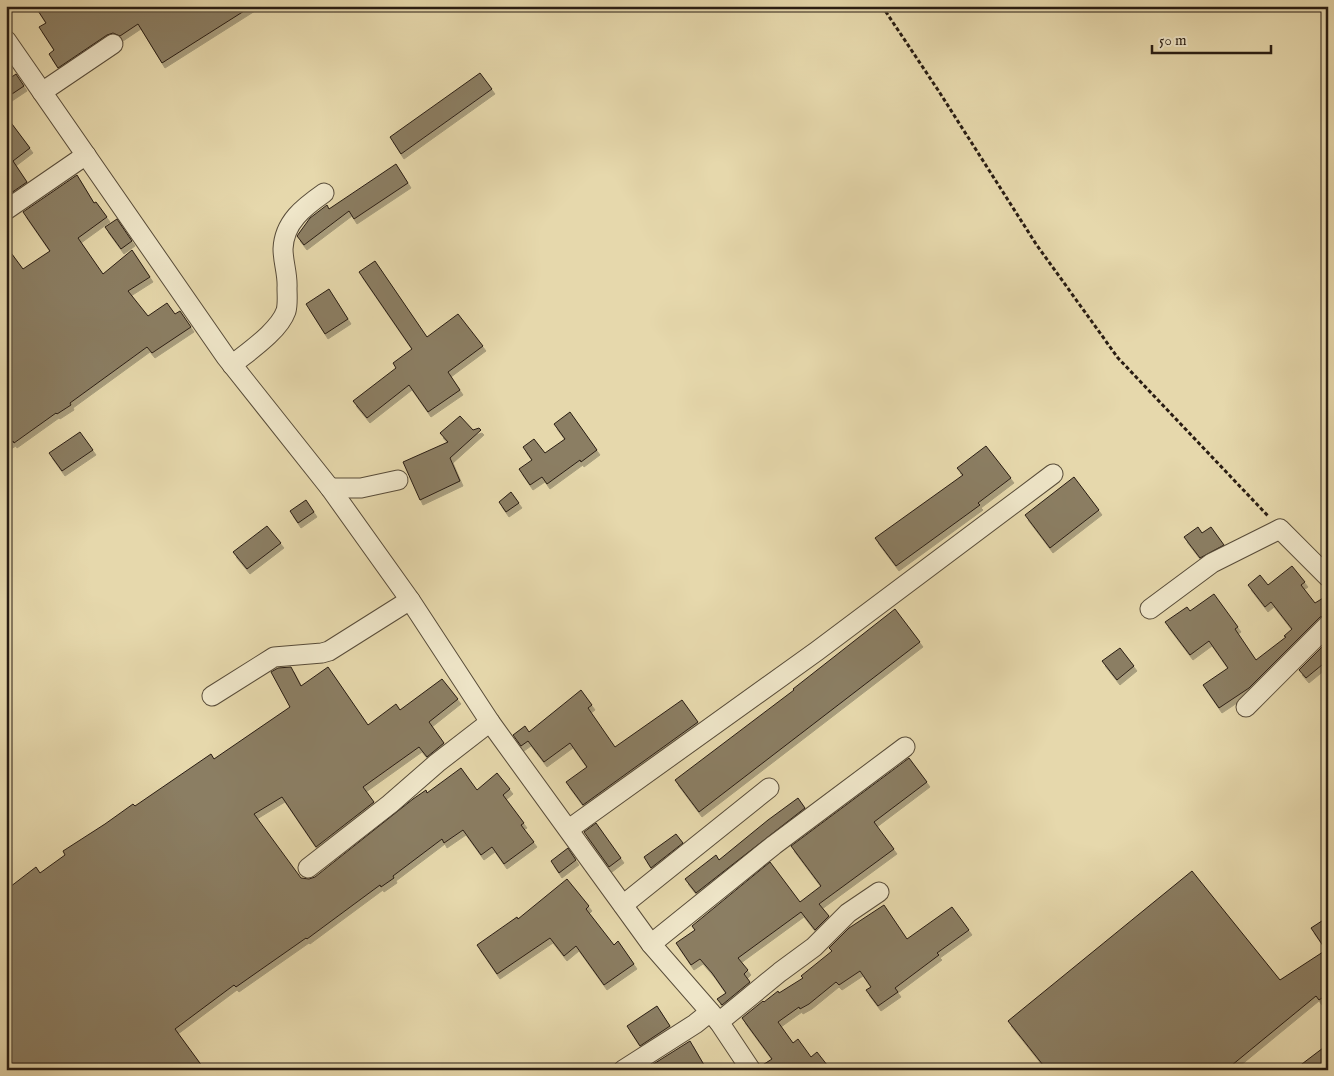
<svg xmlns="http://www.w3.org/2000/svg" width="1334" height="1076" viewBox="0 0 1334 1076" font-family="'IM FELL English',serif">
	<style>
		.building { fill: #8b7e63; stroke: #291d13; filter: url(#shadow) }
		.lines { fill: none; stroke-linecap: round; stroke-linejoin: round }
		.minor-casing { stroke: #584c39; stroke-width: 21 }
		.path { stroke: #291d13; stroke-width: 3; stroke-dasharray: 4 2.5; stroke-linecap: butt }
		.minor { stroke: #efe6c9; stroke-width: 19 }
	</style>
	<defs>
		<filter id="shadow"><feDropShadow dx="3" dy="5" stdDeviation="0" flood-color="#0004"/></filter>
	</defs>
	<rect width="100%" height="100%" fill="#e6d8ac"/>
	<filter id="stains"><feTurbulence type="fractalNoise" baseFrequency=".004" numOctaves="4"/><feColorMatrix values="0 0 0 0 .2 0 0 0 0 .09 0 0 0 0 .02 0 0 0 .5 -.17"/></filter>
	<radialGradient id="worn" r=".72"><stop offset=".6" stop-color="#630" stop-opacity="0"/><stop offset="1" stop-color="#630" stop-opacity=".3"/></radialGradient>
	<g class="building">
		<polygon points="35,6 252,6 162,63 138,24 120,36 113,33 107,35 58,68 49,54 54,50 39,27 46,23"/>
		<polygon points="480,73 492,89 401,154 390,137"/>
		<polygon points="16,74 24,86 6,98 6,81"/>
		<polygon points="6,116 30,148 13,161 27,182 11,193 6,186"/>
		<polygon points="396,164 408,183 354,219 349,211 304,245 297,236 310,218 327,205 329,209"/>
		<polygon points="77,175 94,203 96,202 107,217 78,238 103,274 132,250 150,277 128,291 148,316 167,303 175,314 180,311 191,327 152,353 147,347 70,403 71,405 57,414 56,413 14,443 13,441 6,445 6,246 23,269 50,251 23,212"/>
		<polygon points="117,219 132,241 121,249 105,227"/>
		<polygon points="375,261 427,337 458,314 483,346 448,372 460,390 428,412 409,385 367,418 353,401 396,368 393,363 412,349 359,272"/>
		<polygon points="329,289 348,319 325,334 306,304"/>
		<polygon points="570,412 597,450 581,462 580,460 547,484 542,477 530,485 519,469 532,460 523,447 534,439 545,453 565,439 554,424"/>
		<polygon points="460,416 473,430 479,428 481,430 450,458 460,481 420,500 403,462 448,442 440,433"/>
		<polygon points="80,432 93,450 62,471 49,453"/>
		<polygon points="986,446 1011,478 978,503 980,505 896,566 875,538 963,475 957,468"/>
		<polygon points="1074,477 1099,510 1050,548 1025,515"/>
		<polygon points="511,492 519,503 506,512 499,502"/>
		<polygon points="306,500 314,512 298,523 290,511"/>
		<polygon points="267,526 281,543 247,569 233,552"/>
		<polygon points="1198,527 1202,533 1211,527 1224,545 1200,558 1184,537"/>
		<polygon points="1292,566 1305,582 1301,585 1315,603 1328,595 1328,614 1320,617 1249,688 1219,708 1203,685 1228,668 1209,641 1190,655 1165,622 1187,607 1190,611 1214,594 1238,627 1235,629 1256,660 1286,637 1284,636 1292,629 1271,602 1265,607 1248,585 1260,575 1268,585"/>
		<polygon points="895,609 920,642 699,812 675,780 794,690 793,689"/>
		<polygon points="1328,641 1328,660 1306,678 1299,670"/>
		<polygon points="1120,648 1134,666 1117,680 1102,661"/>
		<polygon points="291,667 301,686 328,667 368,725 396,704 400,710 442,679 458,699 429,722 444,743 427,757 419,747 363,787 374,802 316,847 282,797 254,814 301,878 309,879 315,877 413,799 426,790 427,793 461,768 477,790 497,773 510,789 503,795 524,823 521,825 534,842 504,864 492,847 481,855 463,830 444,843 442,839 393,876 394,878 381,887 380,885 307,939 306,938 236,987 234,985 175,1029 205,1070 6,1070 6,890 36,867 40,873 65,855 63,851 105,824 133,804 135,806 211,754 214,759 290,707 271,672 278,668"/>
		<polygon points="581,690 592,705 588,708 615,747 682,700 698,722 583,805 566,782 587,767 570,743 544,762 528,741 521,746 513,735 525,726 529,732"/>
		<polygon points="909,758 927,782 874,822 894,849 819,904 829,916 815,930 801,912 738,958 748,970 744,974 750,982 722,1005 717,999 726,993 712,973 700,959 691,965 676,943 695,930 692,926 770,862 800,902 821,886 791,846"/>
		<polygon points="798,798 805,808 696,893 685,879 716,855 719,860 768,820"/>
		<polygon points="596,823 621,858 609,867 584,832"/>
		<polygon points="676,834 683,843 651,868 644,857"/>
		<polygon points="568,848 576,860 559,873 551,861"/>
		<polygon points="1192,871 1280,980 1326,950 1311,928 1328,917 1328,994 1319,1000 1316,996 1226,1070 1047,1070 1008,1021"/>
		<polygon points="567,879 589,906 586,909 614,945 618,941 634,964 604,985 576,946 564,956 550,938 497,974 477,945 517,917 518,919"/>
		<polygon points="884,905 907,939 952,907 969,930 937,953 939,955 895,988 898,992 878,1006 866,990 871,987 860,971 839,985 836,982 809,1004 800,1009 799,1007 778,1022 793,1043 798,1039 811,1057 817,1052 831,1070 762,1070 761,1066 772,1059 742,1018 763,1001 764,1002 778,991 779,993 803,978 801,976 832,951 829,948 849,928"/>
		<polygon points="657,1006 670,1026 640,1046 627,1026"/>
		<polygon points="690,1041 707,1070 644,1070"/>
		<polygon points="1323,1048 1328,1054 1328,1070 1294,1070"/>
	</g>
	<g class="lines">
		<defs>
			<g id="minor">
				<polyline points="6,40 226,357 330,488 410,600 490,722 651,944 719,1022 751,1070"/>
				<polyline points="42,92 113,44"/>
				<polyline points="6,210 86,155"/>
				<path d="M232 365C249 351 279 331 286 311 288 304 287 294 287 288 288 275 283 262 283 249 284 222 304 207 324 193"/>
				<polyline points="330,488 361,488 398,480"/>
				<polyline points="1150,609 1212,563 1280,529 1328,577"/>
				<polyline points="212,696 274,657 322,653 329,651 410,600"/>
				<polyline points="1246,707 1328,625"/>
				<polyline points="569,829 817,651 1053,474"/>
				<polyline points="308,868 390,804 437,763 490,722"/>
				<polyline points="623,905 769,788"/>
				<polyline points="651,944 774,845 905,747"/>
				<polyline points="719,1022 780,972 814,947 848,913 879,892"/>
				<polyline points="623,1070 695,1024 710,1012"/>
			</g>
		</defs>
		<use href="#minor" class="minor-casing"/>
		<polyline class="path" points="882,6 938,90 1036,244 1118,358 1269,517"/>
		<use href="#minor" class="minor"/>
	</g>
	<rect width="1334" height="1076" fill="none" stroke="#e6d8ac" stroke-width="25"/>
	<rect x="8" y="8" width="1319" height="1061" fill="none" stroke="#291d13" stroke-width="2.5"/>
	<rect x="12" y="12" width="1309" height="1051" fill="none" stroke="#291d13"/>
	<path d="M1152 45v8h119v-8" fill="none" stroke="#291d13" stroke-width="2.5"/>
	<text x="1159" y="45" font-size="15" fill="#291d13" stroke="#efe6c9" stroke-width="4" paint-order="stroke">50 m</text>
	<rect width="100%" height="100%" filter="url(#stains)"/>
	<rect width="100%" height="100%" fill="url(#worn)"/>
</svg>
